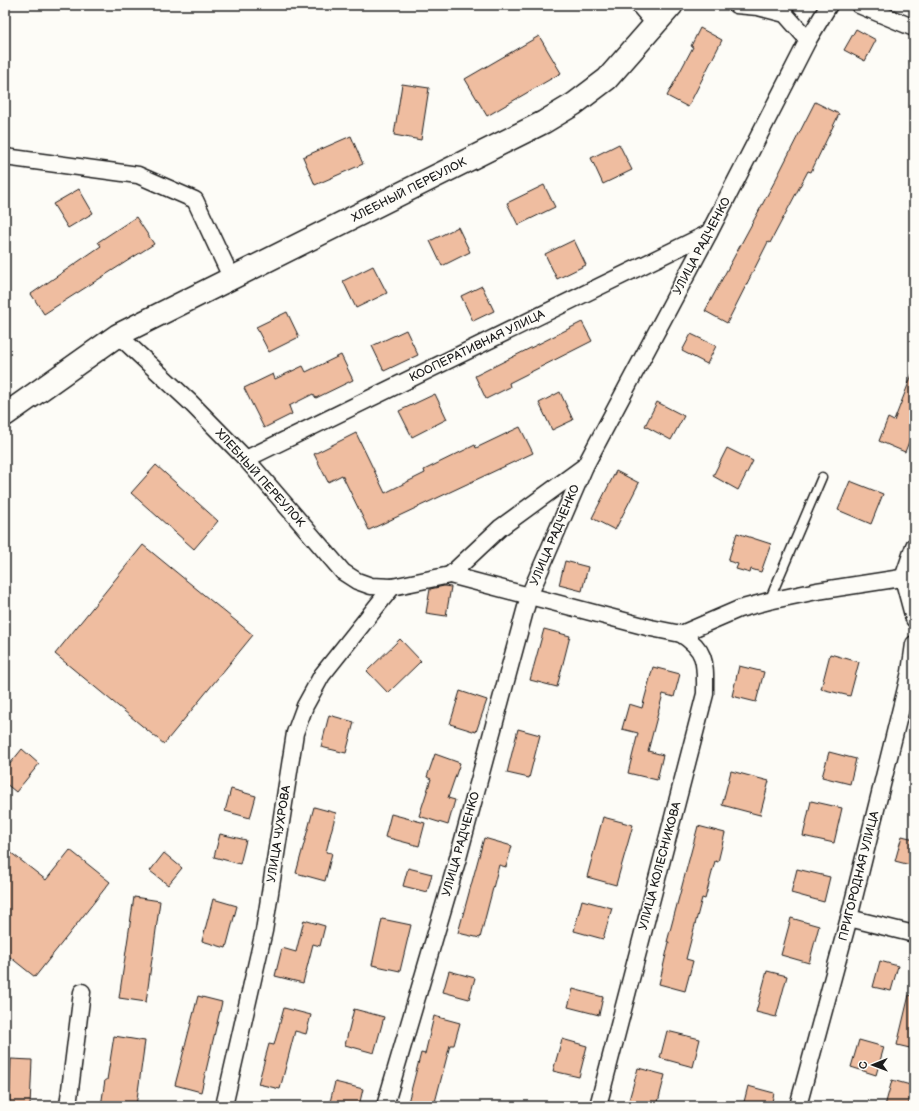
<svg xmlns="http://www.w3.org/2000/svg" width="919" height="1111" viewBox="0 0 919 1111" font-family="'Balsamiq Sans',sans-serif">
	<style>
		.building { fill: #efbda0; stroke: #1c1c1c }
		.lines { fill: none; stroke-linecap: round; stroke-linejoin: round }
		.lane-casing { stroke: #1c1c1c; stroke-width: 11 }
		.street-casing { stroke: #1c1c1c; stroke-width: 19 }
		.secondary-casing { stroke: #1c1c1c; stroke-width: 25 }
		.lane { stroke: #fdfcf7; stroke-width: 8 }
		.street { stroke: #fdfcf7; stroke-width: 16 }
		.secondary { stroke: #fdfcf7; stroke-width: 22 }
		.labels { text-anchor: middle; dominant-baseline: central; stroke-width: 3; stroke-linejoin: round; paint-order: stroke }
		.street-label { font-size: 12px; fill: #1c1c1c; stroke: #fdfcf7 }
	</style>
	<rect width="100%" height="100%" fill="#fdfcf7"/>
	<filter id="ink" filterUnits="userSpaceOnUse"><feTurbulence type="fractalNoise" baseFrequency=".025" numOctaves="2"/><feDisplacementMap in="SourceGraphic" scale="8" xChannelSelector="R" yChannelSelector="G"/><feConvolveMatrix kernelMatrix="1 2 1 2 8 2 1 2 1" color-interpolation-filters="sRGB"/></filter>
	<g filter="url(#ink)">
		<g class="building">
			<polygon points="700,28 722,40 688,107 667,96 693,47 691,46"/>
			<polygon points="856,29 876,40 865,61 844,50"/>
			<polygon points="539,36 561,73 487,116 465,79"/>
			<polygon points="402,84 429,88 421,140 394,135"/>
			<polygon points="815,102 839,114 811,172 808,171 770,243 768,242 727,323 705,311 776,179"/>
			<polygon points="351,136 363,164 315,185 303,157"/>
			<polygon points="619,144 632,170 603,184 591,158"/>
			<polygon points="544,185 555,207 518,225 507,203"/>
			<polygon points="79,189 93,213 68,228 53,204"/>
			<polygon points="136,217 154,244 44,314 31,294 101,246 98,242"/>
			<polygon points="458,227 470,252 442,266 430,241"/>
			<polygon points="574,240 586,265 557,279 545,254"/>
			<polygon points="373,266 387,293 356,308 343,281"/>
			<polygon points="482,286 494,311 473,321 461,296"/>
			<polygon points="287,312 299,337 269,352 256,327"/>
			<polygon points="582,322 592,341 509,383 510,387 486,399 475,376"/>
			<polygon points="406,330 418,355 384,371 372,346"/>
			<polygon points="691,334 716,346 707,364 682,351"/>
			<polygon points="341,355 353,380 316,398 313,394 289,406 292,414 264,428 244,388 273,374 275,379 303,366 306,372"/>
			<polygon points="913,372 914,429 905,452 879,441 888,418 894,421"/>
			<polygon points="560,392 573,420 552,430 539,403"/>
			<polygon points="435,394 447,419 412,437 399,411"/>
			<polygon points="657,402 684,416 671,440 645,426"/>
			<polygon points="520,427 533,453 369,530 342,475 328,482 314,454 356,433 385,493 425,473 424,470 475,445 476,448"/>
			<polygon points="727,448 753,461 738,490 713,476"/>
			<polygon points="156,465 218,521 194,549 131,493"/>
			<polygon points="616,471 639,483 615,530 592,518"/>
			<polygon points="850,481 883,494 871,524 838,510"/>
			<polygon points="737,533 771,544 761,572 751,569 750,573 736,569 738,564 728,561"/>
			<polygon points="143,545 253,635 164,744 55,654"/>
			<polygon points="565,561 588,567 582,591 559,585"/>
			<polygon points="444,586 451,587 446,616 426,613 430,589"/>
			<polygon points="544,629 570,636 557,687 530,680"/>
			<polygon points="400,639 421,661 388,693 367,671"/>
			<polygon points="830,654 859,662 850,696 821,689"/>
			<polygon points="739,666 764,672 756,702 732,696"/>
			<polygon points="653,667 680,674 674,697 663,694 648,751 663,755 657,780 628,773 638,733 622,729 629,704 642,708"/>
			<polygon points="460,691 487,700 476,732 450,724"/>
			<polygon points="329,715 354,722 346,753 321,747"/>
			<polygon points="518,729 540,735 529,778 507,773"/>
			<polygon points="22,749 39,764 16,792 5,783 5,770"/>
			<polygon points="829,752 856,759 850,784 822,777"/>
			<polygon points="435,754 460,763 448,798 455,800 448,825 419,816 431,779 427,777"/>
			<polygon points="731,771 769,781 760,815 722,805"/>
			<polygon points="231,789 256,796 250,818 225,811"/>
			<polygon points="811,801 842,808 834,843 803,836"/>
			<polygon points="314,807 336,813 326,852 332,853 325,881 296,873"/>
			<polygon points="391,814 425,823 419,846 385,837"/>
			<polygon points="603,817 633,825 616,885 587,877"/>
			<polygon points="698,826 725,833 718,862 715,861 705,899 702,898 686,959 693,961 685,991 659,984 669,942 667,942"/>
			<polygon points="220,834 246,840 240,864 214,857"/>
			<polygon points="902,836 914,839 914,866 895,861"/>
			<polygon points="484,838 512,846 506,867 499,865 480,938 458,933"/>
			<polygon points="5,848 46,880 70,850 110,882 35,977 5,953"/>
			<polygon points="164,853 182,868 168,885 150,871"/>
			<polygon points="408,868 432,874 427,892 403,886"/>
			<polygon points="797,869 830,877 824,902 791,893"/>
			<polygon points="134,897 160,901 146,1002 119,998"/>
			<polygon points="213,899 237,906 226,948 202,941"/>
			<polygon points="582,900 612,908 603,939 574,931"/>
			<polygon points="791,918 819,926 809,963 781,955"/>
			<polygon points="382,919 411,925 400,971 372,965"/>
			<polygon points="304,920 325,926 320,946 313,944 303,983 275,976 282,948 296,952"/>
			<polygon points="880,961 898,966 891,991 873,987"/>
			<polygon points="449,971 475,978 469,999 443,992"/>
			<polygon points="767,971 787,976 776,1017 756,1012"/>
			<polygon points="573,989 603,997 599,1015 568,1007"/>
			<polygon points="909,995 914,996 914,1049 897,1045"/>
			<polygon points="198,996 222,1002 201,1092 175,1085"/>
			<polygon points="284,1008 311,1015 306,1034 295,1031 280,1089 258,1084 269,1044 274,1045"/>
			<polygon points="354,1009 384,1017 374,1053 345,1045"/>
			<polygon points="434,1016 460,1023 454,1045 450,1045 434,1106 407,1106 421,1053 425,1054"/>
			<polygon points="667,1031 700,1039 693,1067 660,1058"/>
			<polygon points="114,1036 145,1041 136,1106 101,1106 105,1080 107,1080"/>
			<polygon points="562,1039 587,1046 579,1077 553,1071"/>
			<polygon points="859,1040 884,1047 876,1075 851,1067"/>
			<polygon points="11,1059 32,1060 30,1106 9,1106"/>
			<polygon points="638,1068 665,1075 657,1106 629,1100"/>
			<polygon points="892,1080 914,1086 908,1106 885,1106"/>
			<polygon points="335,1082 363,1089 359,1106 329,1106"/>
			<polygon points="748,1086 774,1093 771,1106 743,1106"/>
		</g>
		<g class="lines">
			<defs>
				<polyline id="lane" points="769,601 822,477"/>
				<g id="street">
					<polyline points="639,5 656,25"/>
					<polyline points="736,5 758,7 785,14 808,40"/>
					<polyline points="859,5 914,28"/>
					<polyline points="5,157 138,175 195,200 232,279"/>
					<polyline points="118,335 190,402 246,459 343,572 357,581 371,586 392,587 450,575 651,628 681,634 739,609 769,601 817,591 914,576"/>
					<polyline points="246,459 709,233"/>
					<polyline points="914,546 903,578 914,619"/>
					<polyline points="450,575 500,528 585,466"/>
					<polyline points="849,918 914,934"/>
					<polyline points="68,1106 82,992"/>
					<polyline points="224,1106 264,931 295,733 305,706 322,675 392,587"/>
					<polyline points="385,1106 458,858 529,596 585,466 709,233 808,40 829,5"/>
					<path d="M598 1106 705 694C705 665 708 651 681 634"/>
					<polyline points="798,1106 849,918 910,672 914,644"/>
				</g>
				<polyline id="secondary" points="5,415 118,335 544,122 574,104 607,79 672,5"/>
			</defs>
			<use href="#lane" class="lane-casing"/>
			<use href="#street" class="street-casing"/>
			<use href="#secondary" class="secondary-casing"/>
			<use href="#lane" class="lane"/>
			<use href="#street" class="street"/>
			<use href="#secondary" class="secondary"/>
		</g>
	</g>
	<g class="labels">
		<g class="street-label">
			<text transform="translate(409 190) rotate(-27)">ХЛЕБНЫЙ ПЕРЕУЛОК</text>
			<text transform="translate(702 246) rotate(-62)">УЛИЦА РАДЧЕНКО</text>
			<text transform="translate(477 346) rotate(-26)">КООПЕРАТИВНАЯ УЛИЦА</text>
			<text transform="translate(260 478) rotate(48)">ХЛЕБНЫЙ ПЕРЕУЛОК</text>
			<text transform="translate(555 535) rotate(-67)">УЛИЦА РАДЧЕНКО</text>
			<text transform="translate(279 834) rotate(-81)">УЛИЦА ЧУХРОВА</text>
			<text transform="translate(461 844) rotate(-74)">УЛИЦА РАДЧЕНКО</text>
			<text transform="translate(660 866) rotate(-75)">УЛИЦА КОЛЕСНИКОВА</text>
			<text transform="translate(859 876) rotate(-76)">ПРИГОРОДНАЯ УЛИЦА</text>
		</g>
	</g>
	<rect width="919" height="1111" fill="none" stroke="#fdfcf7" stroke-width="20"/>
	<rect x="10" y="10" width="899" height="1091" fill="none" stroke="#1c1c1c" stroke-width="1.5" filter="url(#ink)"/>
	<g transform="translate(873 1065) rotate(269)" stroke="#fdfcf7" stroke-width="3" paint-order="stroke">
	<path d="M0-3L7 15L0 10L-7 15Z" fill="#1c1c1c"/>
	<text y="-6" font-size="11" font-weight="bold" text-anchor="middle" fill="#1c1c1c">С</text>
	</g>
</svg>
